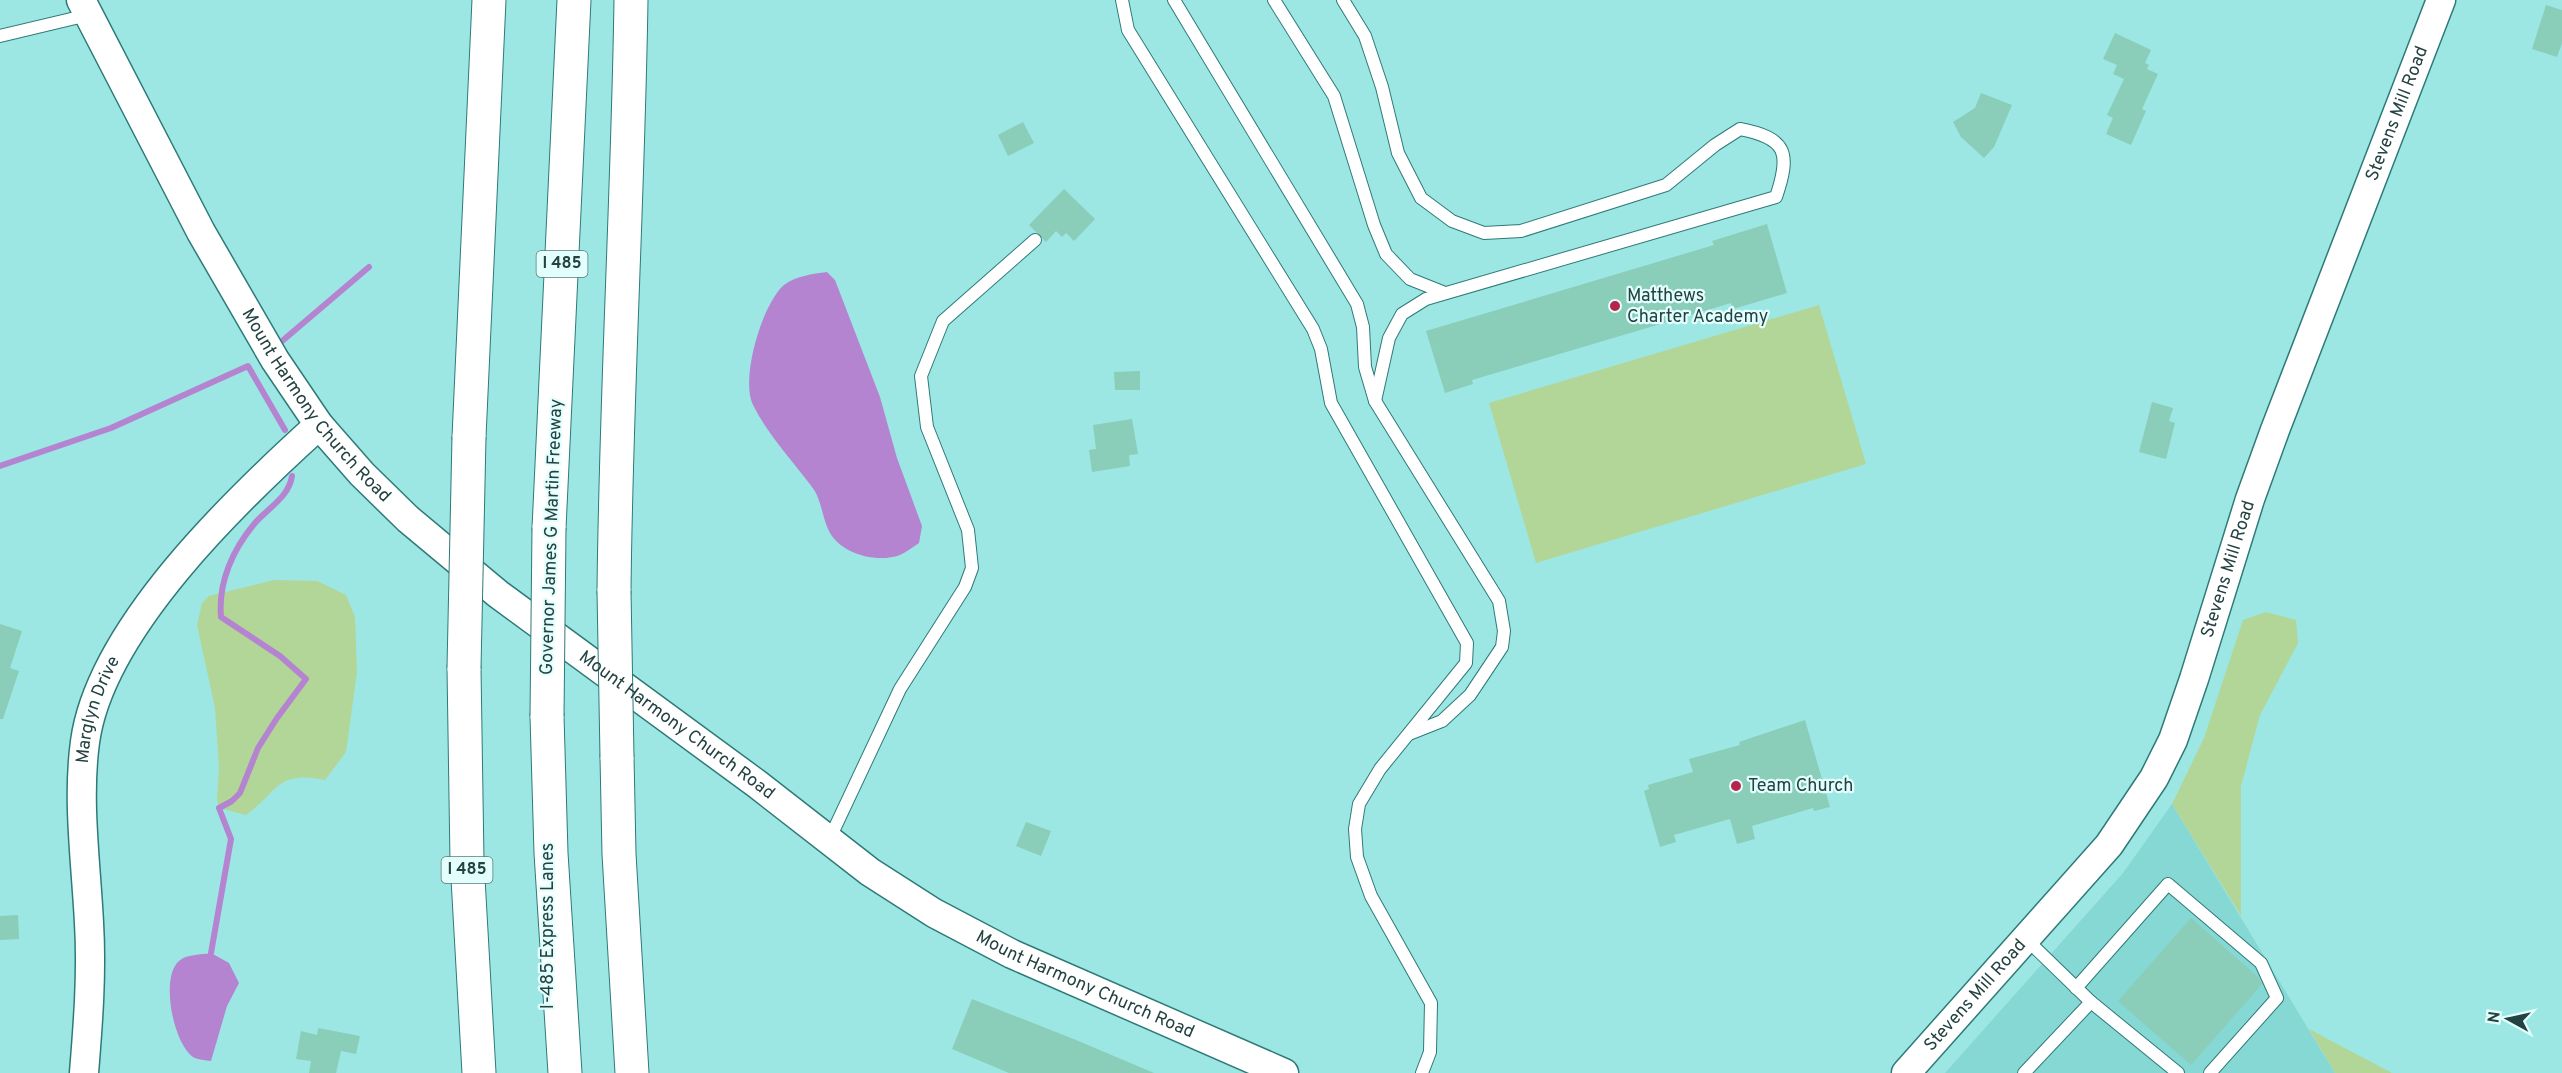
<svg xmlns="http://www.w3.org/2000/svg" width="2562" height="1073" viewBox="0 0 2562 1073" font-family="Overpass,sans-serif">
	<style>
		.built { fill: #86d8d5 }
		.green { fill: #b2d698 }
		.water { fill: #b584d1 }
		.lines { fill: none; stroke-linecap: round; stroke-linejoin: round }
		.stream { stroke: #b584d1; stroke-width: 6 }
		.building { fill: #8acdb8 }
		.service-casing { stroke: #2e7a78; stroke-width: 14 }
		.tertiary-casing { stroke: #2e7a78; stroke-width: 31 }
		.motorway-casing { stroke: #2e7a78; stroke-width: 35 }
		.service { stroke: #fff; stroke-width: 12 }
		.tertiary { stroke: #fff; stroke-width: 28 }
		.motorway { stroke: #fff; stroke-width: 33 }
		.motorway-bridge-casing { stroke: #2e7a78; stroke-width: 35; stroke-linecap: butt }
		.motorway-bridge { stroke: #fff; stroke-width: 33 }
		.poi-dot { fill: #b6254a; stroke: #e2fefd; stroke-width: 2 }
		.labels { text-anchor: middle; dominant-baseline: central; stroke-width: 4.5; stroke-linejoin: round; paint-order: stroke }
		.shield { fill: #e2fefd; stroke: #5c7a79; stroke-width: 1.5 }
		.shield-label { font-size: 16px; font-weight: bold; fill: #234241 }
		.street-label { font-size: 18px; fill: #234241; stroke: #e2fefd }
		.poi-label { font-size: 18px; fill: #234241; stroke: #e2fefd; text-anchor: start }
	</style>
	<rect width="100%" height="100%" fill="#9ce7e3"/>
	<polygon class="built" points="2172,804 2335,1073 1945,1073 2123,873"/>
	<g class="green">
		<polygon points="1819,305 1866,464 1536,563 1489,403"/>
		<path d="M274 580 317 581 346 595 355 617 357 672 346 752 325 780C276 770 279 791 246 815L219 808 217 799 219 768 215 708 197 625 202 603 209 596Z"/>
		<polygon points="2266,612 2296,620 2298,643 2260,715 2241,786 2241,916 2172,804 2204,738 2243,620"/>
		<polygon points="2309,1029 2392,1073 2335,1073"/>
	</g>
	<g class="water">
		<path d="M827 272 835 280 880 397 897 458 922 526 919 543C913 547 906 552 900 555 876 564 838 553 828 529 822 516 821 498 812 487 792 460 768 435 753 405 740 379 762 304 784 285 795 276 813 274 827 272Z"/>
		<path d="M211 953 229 963 239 983 227 1006 211 1061C205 1060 198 1060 193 1057 173 1043 160 977 179 961 186 954 201 955 211 953Z"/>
	</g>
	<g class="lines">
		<g class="stream">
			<polyline points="281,342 369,267"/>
			<polyline points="0,466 111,428 248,366 285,430"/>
			<path d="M211 953 231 839 219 808 232 801 240 793 258 748 277 718 306 679 280 656 221 617C218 582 233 549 255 523 268 508 289 497 292 476"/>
		</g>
	</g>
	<g class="building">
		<polygon points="2546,5 2562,10 2562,43 2557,57 2532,49"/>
		<polygon points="2115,33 2151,50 2145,63 2149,65 2147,69 2158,74 2142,109 2146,111 2131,145 2106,134 2113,118 2107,115 2124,79 2113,74 2117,65 2103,59"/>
		<polygon points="1981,93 2012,105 1994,147 1984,158 1961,137 1953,122 1975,108"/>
		<polygon points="1023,122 1034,143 1008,156 998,135"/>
		<polygon points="1064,189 1095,219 1074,241 1066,233 1062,237 1056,231 1046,242 1029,225"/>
		<polygon points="1767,224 1787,293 1733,309 1731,303 1472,380 1473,384 1445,393 1426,331 1714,245 1712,241"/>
		<polygon points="1140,371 1140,390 1115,390 1114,372"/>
		<polygon points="2152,402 2173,408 2169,421 2175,423 2166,459 2139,452"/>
		<polygon points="1132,419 1138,454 1129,455 1130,466 1092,472 1089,450 1096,449 1093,425"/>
		<polygon points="0,624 22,631 10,668 19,671 3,719 0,719"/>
		<polygon points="1805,720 1830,807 1814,811 1813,808 1752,826 1755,839 1737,844 1730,819 1674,835 1676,842 1660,847 1644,791 1649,789 1648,785 1693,772 1689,759 1740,745 1739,742"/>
		<polygon points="1026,822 1051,831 1041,856 1016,846"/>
		<polygon points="18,915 19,939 0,940 0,916"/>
		<polygon points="2191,918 2259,978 2262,984 2191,1065 2118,1001"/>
		<polygon points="972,999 1076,1040 1154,1073 1009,1073 952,1049"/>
		<polygon points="318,1028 360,1036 356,1054 341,1051 336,1073 309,1073 311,1061 296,1059 301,1031 317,1035"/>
	</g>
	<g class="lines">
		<defs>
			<g id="service">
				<polyline points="1122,0 1128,30 1313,329 1321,349 1331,403 1467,643 1466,663 1380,769 1359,804 1355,829 1357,857 1371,896 1431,1003 1430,1052 1422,1073"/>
				<polyline points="1174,0 1357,304 1363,327 1365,367 1375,401 1499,601 1504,631 1502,647 1470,695 1442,721 1409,734"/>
				<polyline points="1274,0 1334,96 1374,225 1386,254 1410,279 1445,293"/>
				<path d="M1343 0 1365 36 1382 87 1398 153 1421 198 1452 221 1484 233 1521 231 1666 185 1715 145 1740 129C1787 138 1791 153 1776 197L1426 299 1402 314 1389 338 1375 401"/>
				<polyline points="0,36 88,15"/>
				<polyline points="829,840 900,689 965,587 972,568 968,530 927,427 921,376 943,321 1035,240"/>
				<polyline points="2076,988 2168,884 2261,963 2277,998 2210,1073"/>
				<polyline points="2091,1002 2178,1073"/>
				<polyline points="2024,1073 2091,1002 2026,939"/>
			</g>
			<g id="tertiary">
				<path id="s1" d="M81 0 201 232 275 360 319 425 362 474 408 519 498 594 757 784 870 872 934 913 1012 954 1284 1073"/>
				<path id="s2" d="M84 1073C88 1024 92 973 89 923 86 863 77 801 85 742 100 629 238 498 319 425"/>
				<path id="s3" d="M1906 1073 2109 845 2154 778 2173 740 2194 679 2250 499 2275 430 2441 0"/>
			</g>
			<g id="motorway">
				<polyline points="469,437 489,0"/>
				<polyline points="549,528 574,0"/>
				<path d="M614 591C616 394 628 197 631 0"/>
				<polyline points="464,668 467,861 479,1073"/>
				<polyline points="547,716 551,853 565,1073"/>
				<polyline points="617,757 619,854 632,1073"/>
			</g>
		</defs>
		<use href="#service" class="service-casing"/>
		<use href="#tertiary" class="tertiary-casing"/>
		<use href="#motorway" class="motorway-casing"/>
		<use href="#service" class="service"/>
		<use href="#tertiary" class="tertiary"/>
		<use href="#motorway" class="motorway"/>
		<defs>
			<g id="motorway-bridge">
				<polyline points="614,591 617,757"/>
				<polyline points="464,668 469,437"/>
				<polyline points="547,716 549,528"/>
			</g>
		</defs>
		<use href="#motorway-bridge" class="motorway-bridge-casing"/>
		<use href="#motorway-bridge" class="motorway-bridge"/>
	</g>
	<g class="poi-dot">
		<circle cx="1615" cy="306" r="6"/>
		<circle cx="1736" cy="786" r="6"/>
	</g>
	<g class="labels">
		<g class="shield">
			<rect x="536.5" y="251" width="51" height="26" rx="4.5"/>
			<rect x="441.5" y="857" width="51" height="26" rx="4.5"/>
		</g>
		<g class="shield-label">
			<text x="562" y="264">I 485</text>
			<text x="467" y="870">I 485</text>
		</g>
		<g class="street-label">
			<text stroke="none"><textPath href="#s3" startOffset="1094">Stevens Mill Road</textPath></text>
			<text stroke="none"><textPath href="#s1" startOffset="470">Mount Harmony Church Road</textPath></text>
			<text transform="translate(552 537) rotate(-88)">Governor James G Martin Freeway</text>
			<text stroke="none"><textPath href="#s3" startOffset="608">Stevens Mill Road</textPath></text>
			<text stroke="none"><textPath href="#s2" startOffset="366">Marglyn Drive</textPath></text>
			<text stroke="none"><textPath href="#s1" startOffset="956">Mount Harmony Church Road</textPath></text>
			<text transform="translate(548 926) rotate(-90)">I-485 Express Lanes</text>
			<text stroke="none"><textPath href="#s1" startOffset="1442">Mount Harmony Church Road</textPath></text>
			<text stroke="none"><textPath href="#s3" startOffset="104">Stevens Mill Road</textPath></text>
		</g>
		<g class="poi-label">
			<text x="1627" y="296">Matthews<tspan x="1627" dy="21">Charter Academy</tspan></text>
			<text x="1748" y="786">Team Church</text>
		</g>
	</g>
	<g transform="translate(2508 1019) rotate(278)" stroke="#e2fefd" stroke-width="4.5" paint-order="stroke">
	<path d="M0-4.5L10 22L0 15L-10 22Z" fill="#234241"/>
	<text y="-9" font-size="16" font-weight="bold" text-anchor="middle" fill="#234241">N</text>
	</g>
</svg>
